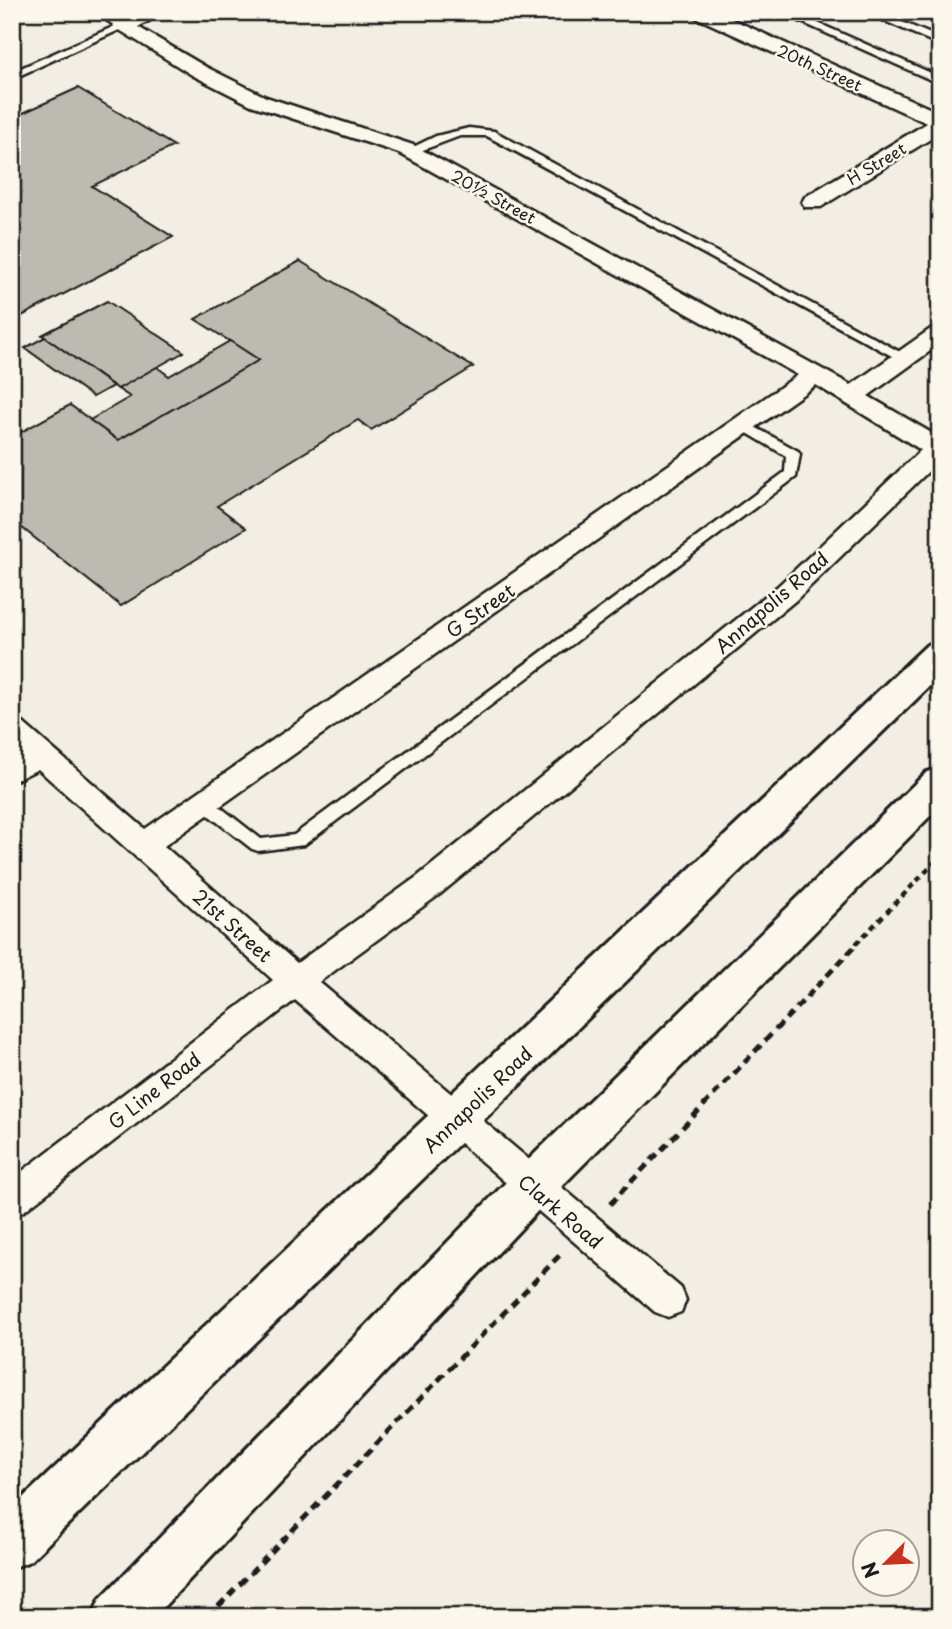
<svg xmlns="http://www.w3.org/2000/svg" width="952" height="1629" viewBox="0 0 952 1629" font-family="'Playpen Sans',sans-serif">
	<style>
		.building { fill: #bdbab1; stroke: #1c1c1c; stroke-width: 2 }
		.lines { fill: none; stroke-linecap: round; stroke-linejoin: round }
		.lane-casing { stroke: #1c1c1c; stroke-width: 5 }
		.street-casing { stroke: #1c1c1c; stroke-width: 5 }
		.primary-casing { stroke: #1c1c1c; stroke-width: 6 }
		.path-far1 { stroke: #1c1c1c; stroke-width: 4.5; stroke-dasharray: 6 5; stroke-linecap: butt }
		.path { stroke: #1c1c1c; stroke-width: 5; stroke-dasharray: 9 6; stroke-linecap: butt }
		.lane { fill: #fbf7ec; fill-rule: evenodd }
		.street { fill: #fbf7ec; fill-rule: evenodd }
		.primary { fill: #fbf7ec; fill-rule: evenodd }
		.labels { text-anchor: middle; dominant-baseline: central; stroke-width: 5; stroke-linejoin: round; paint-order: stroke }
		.far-street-label { font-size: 16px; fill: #1c1c1c; stroke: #fbf7ec }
		.street-label { font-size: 19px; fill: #1c1c1c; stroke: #fbf7ec }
	</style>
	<rect width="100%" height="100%" fill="#f2eee4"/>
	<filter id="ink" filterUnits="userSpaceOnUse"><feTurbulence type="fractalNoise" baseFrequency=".0143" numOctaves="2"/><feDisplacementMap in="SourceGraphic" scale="14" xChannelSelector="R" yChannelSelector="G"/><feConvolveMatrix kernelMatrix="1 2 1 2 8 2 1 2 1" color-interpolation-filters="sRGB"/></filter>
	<g filter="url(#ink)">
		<g class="building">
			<polygon points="78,88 174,146 92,186 173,237 16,319 12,316 12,118"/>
			<polygon points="300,261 473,367 371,430 358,420 217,506 246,528 121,606 12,520 12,437 70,405 118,440 259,360 195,319"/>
			<polygon points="107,301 184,352 118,389 42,335"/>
			<polygon points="45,337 113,386 93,397 25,348"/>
			<polygon points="230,341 259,360 118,440 90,420 130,397 118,389 157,367 169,376"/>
		</g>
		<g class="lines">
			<defs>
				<g id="lane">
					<polygon points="95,12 108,12 128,26 12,79 12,72 115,26"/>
					<polygon points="779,12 793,12 940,77 940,84"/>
					<polygon points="864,12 878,12 940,38 940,45"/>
					<polygon points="469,128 494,131 911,358 905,362 901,361 487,136 460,136 415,153 405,151 436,136"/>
					<polygon points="744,421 798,451 800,454 796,477 304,845 258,851 252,849 198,807 196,803 198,799 210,799 261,839 294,835 785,472 786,456 739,428 739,422"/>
				</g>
				<g id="street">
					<path d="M138 12H164L138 27 206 67 266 97 413 145 851 385 932 328 940 326V344L868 396 940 438V460L796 600 440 894 319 982 681 1288 686 1300 681 1312 668 1317 655 1312 295 1000 24 1211 12 1216V1179L273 980 38 769 12 782V757L19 752 12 746V719L22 722 145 829 798 375 399 153 251 105 192 75 113 26 116 22ZM816 385 921 450 778 586 418 876 297 963 164 846Z"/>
					<polygon points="691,12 716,12 940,113 940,133 821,207 805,207 802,202 805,197 927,123 693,16"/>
				</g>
				<g id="primary">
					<polygon points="940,641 940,676 30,1561 12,1568 12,1508 927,645"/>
					<polygon points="940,768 940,806 548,1200 154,1617 92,1617 100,1599 516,1172 927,772"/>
				</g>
			</defs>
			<use href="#lane" class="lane-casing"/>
			<use href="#street" class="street-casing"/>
			<use href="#primary" class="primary-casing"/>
			<polyline class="path-far1" points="856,944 940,857"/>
			<g class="path">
				<polyline points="610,1204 858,943"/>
				<polyline points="208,1617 560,1255"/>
			</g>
			<use href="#lane" class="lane"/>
			<use href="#street" class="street"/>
			<use href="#primary" class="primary"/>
		</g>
	</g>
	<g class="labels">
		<g class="far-street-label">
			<text transform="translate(820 67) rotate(24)">20th Street</text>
			<text transform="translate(876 163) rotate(-31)">H Street</text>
			<text transform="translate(494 196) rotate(29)">20½ Street</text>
		</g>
		<g class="street-label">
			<text transform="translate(771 602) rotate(-41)">Annapolis Road</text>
			<text transform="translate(480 610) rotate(-35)">G Street</text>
			<text transform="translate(233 925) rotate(42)">21st Street</text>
			<text transform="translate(154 1090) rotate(-38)">G Line Road</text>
			<text transform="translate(477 1099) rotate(-44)">Annapolis Road</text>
			<text transform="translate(561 1211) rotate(40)">Clark Road</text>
		</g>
	</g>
	<rect width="952" height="1629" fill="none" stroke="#fbf7ec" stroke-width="42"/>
	<rect x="21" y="21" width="910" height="1587" fill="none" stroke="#1c1c1c" stroke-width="2.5" filter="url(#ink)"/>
	<g transform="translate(886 1563) rotate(246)"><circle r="33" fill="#fbf7ec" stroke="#a29f99" stroke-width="2"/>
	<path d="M0-5L12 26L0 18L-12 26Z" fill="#c8321e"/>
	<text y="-10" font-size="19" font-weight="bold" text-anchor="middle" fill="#1c1c1c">N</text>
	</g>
</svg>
